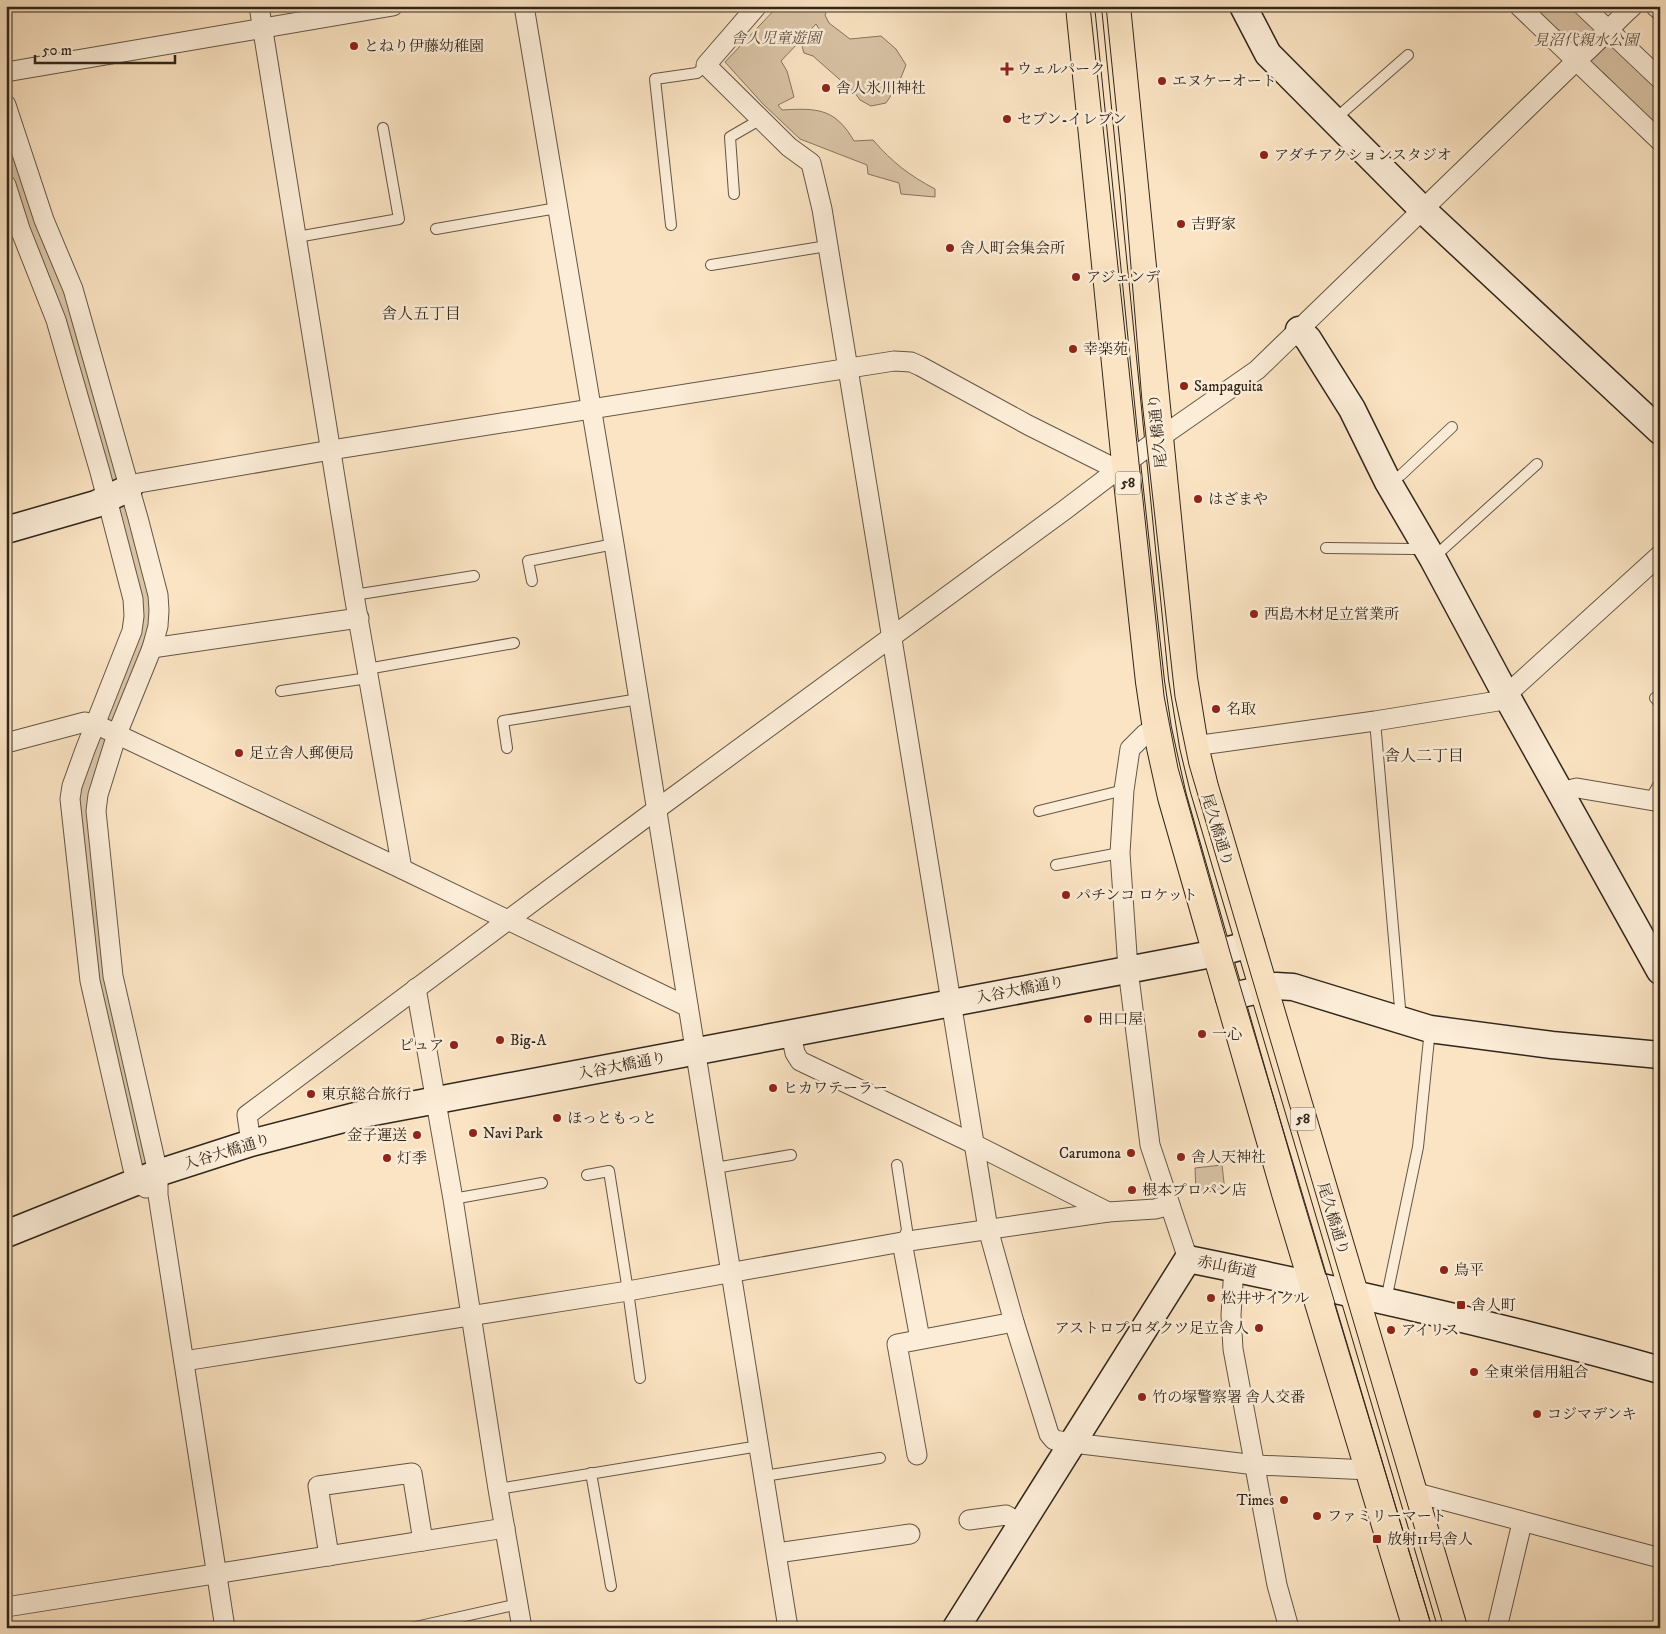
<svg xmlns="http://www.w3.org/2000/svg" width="1666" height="1634" viewBox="0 0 1666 1634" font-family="'IM FELL DW Pica','Noto Serif JP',serif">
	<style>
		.green { fill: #d9c4a6; stroke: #857560 }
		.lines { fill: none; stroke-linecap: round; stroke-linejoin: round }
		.lane-casing { stroke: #645645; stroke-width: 12 }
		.street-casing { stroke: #645645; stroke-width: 21 }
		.secondary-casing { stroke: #31261b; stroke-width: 29 }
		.primary-casing { stroke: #31261b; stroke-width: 30 }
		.lane { stroke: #fcedd8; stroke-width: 10 }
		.street { stroke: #fcedd8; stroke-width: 19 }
		.secondary { stroke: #fcedd8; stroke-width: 26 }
		.primary { stroke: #fbe4c3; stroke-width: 28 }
		.tram { stroke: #31261b; stroke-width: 1 }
		.poi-dot { fill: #8f2418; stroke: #fcedd8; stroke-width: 2 }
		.labels { text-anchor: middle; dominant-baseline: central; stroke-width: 5; stroke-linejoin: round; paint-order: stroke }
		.shield { fill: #fcedd8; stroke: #6e6254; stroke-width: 1 }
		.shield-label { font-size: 14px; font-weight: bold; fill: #31261b }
		.park-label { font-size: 15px; font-style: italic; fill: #5b4e3e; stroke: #fcedd8 }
		.poi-label { font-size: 15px; fill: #31261b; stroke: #fcedd8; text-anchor: start }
		.street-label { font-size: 15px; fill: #31261b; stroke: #fcedd8 }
		.neighbourhood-label { font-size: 16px; fill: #31261b; stroke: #fcedd8 }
	</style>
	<rect width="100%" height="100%" fill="#fbe4c3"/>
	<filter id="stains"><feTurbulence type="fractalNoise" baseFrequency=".004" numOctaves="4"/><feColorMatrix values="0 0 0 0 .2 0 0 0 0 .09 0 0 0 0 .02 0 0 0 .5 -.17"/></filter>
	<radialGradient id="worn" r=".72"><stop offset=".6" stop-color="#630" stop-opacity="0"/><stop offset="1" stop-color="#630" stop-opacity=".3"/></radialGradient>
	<g class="green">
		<path d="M778 6H821L826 13 825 15 829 23 850 39 881 36 896 49 906 65 898 85 886 103 871 106 860 100 855 93 813 56 804 53 801 43 814 38 819 29 816 24 781 61 787 71 794 97 778 105 782 110C817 108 835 108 854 141L873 140C893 163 909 175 935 189V197L901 194 899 183 868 174 867 165 800 139 763 104 725 62Z"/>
		<polygon points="1527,6 1573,6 1604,33 1660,88 1660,130 1605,74 1578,55"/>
		<polygon points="6,128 73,308 152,593 154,620 93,788 151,1164 137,1168 94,978 78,836 79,786 135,638 26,229 6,170"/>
		<polygon points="1222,1165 1225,1191 1196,1192 1195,1168"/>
	</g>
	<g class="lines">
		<defs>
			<g id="lane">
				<polyline points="1334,120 1408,55"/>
				<polyline points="734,194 730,137 761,119"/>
				<polyline points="671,225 655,79 697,73 706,65"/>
				<polyline points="436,229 557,208"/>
				<polyline points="297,237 399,219 383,128"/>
				<polyline points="711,265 827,246"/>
				<polyline points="1389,481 1401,475 1452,427"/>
				<polyline points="1326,548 1414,549 1423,544"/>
				<polyline points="1433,558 1537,464"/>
				<polyline points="532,581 528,561 614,544"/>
				<polyline points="354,595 474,576"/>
				<polyline points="367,669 514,643"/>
				<polyline points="281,691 368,678"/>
				<polyline points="1655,698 1660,703"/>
				<polyline points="1375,721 1400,1008 1398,1019"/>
				<polyline points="507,748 503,721 639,699"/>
				<polyline points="1650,800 1657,787 1660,785"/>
				<polyline points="1039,811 1124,790"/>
				<polyline points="1056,865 1120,853"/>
				<polyline points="897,1165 907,1230 902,1242"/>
				<polyline points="715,1168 791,1155"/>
				<polyline points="587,1175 609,1171 628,1291 640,1378"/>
				<polyline points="453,1199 542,1183"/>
				<polyline points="1386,1300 1418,1147 1430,1029"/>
				<polyline points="591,1473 611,1586"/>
				<polyline points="764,1476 880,1458"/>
				<polyline points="498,1489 759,1446"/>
				<polyline points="411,1628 518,1604"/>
			</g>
			<g id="street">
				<polyline points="524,6 614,544 788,1628"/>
				<polyline points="757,6 706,65 789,147 811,163 822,209 988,1229 1014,1322 1049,1434 1054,1440 1073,1443 1256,1465 1370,1470"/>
				<polyline points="1519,6 1660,141"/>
				<polyline points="1583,6 1660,79"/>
				<polyline points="1655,6 1660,10"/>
				<polyline points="6,72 393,6"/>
				<polyline points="6,105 44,220 73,289 138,518 158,595 159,610 158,626 152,648 117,734 98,795 96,811 113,976 158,1173 158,1195 225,1628"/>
				<polyline points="6,185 20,229 56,320 100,472 133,599 134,616 132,631 85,750 72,786 70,799 90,981 136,1182 146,1188"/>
				<polyline points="129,488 139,483 331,450 894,361 911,362 920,366 1028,425 1110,466 1126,463"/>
				<polyline points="152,648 359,618"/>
				<polyline points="1157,729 1145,734 1130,749 1124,790 1120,853 1128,969 1150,1145 1188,1259"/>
				<polyline points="6,743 85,722 95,724 402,869 354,595 259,6"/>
				<polyline points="1194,746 1375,721 1498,701 1506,695 1660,555"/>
				<polyline points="1560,792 1577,788 1660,802"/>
				<polyline points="402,869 688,1007"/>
				<polyline points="416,988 453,1199 498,1489 522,1628"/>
				<polyline points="791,1034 795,1053 800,1061 974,1144 1108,1212"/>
				<path d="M251 1143 247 1115 657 809 1066 509 1158 439 1257 370 1576 61C1596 44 1613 24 1633 6"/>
				<polyline points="902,1242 920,1339"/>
				<polyline points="1234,1267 1231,1315 1233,1349 1277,1585 1289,1628"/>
				<polyline points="184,1361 628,1291 902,1242 1108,1212 1155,1209 1170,1205"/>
				<polyline points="917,1455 897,1344 1014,1322"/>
				<polyline points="1413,1492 1660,1558"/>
				<polyline points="969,1520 1006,1515 1020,1523"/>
				<polyline points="777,1553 910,1534"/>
				<polyline points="329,1556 318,1486 412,1473 423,1541"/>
				<polyline points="6,1607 505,1528"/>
				<polyline points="1497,1628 1522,1523"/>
			</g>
			<g id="secondary">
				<polyline points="1243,6 1268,54 1423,210 1660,431"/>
				<polyline points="1299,330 1308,339 1352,409 1388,482 1433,559 1506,695 1660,971"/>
				<polyline points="6,530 96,504 129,488"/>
				<polyline points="1229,997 1276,986 1293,987 1430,1029 1552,1045 1660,1055"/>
				<polyline points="6,1234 158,1173 251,1143 363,1114 1217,953 1251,944"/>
				<path d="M956 1628 1188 1259C1346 1291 1504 1326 1660 1370"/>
			</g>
			<g id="primary">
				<polyline points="1080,6 1126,463 1150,682 1157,729 1172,797 1205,912 1286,1193 1417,1628"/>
				<polyline points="1116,6 1183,678 1194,746 1204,787 1453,1628"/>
			</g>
		</defs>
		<use href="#lane" class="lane-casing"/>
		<use href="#street" class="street-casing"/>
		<use href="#secondary" class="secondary-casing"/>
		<use href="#primary" class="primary-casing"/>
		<use href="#lane" class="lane"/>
		<use href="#street" class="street"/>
		<use href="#secondary" class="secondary"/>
		<use href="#primary" class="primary"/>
		<g class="tram">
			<polyline points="1090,6 1164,696 1178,768 1230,952 1432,1628"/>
			<polyline points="1106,6 1125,194 1142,401 1175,697 1189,765 1444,1628"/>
		</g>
	</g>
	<g class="poi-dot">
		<circle cx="354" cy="46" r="5"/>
		<path d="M1004.5 61.5h5v5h5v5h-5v5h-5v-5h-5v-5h5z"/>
		<circle cx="1162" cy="81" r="5"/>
		<circle cx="826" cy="88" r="5"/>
		<circle cx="1007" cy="119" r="5"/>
		<circle cx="1264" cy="155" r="5"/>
		<circle cx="1181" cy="224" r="5"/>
		<circle cx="950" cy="248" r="5"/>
		<circle cx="1076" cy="277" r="5"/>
		<circle cx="1073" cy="349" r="5"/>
		<circle cx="1184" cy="386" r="5"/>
		<circle cx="1198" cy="499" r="5"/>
		<circle cx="1254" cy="614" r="5"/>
		<circle cx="1216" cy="709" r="5"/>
		<circle cx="239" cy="753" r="5"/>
		<circle cx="1066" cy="895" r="5"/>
		<circle cx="1088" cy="1019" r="5"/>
		<circle cx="1202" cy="1034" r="5"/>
		<circle cx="500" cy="1040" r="5"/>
		<circle cx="454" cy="1045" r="5"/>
		<circle cx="773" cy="1088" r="5"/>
		<circle cx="311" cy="1094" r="5"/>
		<circle cx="557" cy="1118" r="5"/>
		<circle cx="473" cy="1133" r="5"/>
		<circle cx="417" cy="1135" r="5"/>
		<circle cx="1131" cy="1153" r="5"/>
		<circle cx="1181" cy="1157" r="5"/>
		<circle cx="387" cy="1158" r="5"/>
		<circle cx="1132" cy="1190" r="5"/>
		<circle cx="1444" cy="1270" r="5"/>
		<circle cx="1211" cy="1298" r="5"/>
		<rect x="1456" y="1300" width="10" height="10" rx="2.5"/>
		<circle cx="1259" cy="1328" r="5"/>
		<circle cx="1391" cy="1330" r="5"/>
		<circle cx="1474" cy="1372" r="5"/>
		<circle cx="1142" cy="1397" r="5"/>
		<circle cx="1537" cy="1414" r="5"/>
		<circle cx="1284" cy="1500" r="5"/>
		<circle cx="1317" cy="1516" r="5"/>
		<rect x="1372" y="1534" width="10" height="10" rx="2.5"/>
	</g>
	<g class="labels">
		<g class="shield">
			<rect x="1115.5" y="471.5" width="25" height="23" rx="4"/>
			<rect x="1290.5" y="1107.5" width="25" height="23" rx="4"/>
		</g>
		<g class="shield-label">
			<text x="1128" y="483">58</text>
			<text x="1303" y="1119">58</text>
		</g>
		<g class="park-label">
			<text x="776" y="38">舎人児童遊園</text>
			<text x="1586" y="40">見沼代親水公園</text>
		</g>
		<g class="poi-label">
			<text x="364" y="46">とねり伊藤幼稚園</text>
			<text x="1017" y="69">ウェルパーク</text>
			<text x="1172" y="81">エヌケーオート</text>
			<text x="836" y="88">舎人氷川神社</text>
			<text x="1017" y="119">セブン-イレブン</text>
			<text x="1274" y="155">アダチアクションスタジオ</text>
			<text x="1191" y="224">吉野家</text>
			<text x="960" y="248">舎人町会集会所</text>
			<text x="1086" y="277">アジェンデ</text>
			<text x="1083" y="349">幸楽苑</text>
			<text x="1194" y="386">Sampaguita</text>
			<text x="1208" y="499">はざまや</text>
			<text x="1264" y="614">西島木材足立営業所</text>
			<text x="1226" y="709">名取</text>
			<text x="249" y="753">足立舎人郵便局</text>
			<text x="1076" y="895">パチンコ ロケット</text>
			<text x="1098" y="1019">田口屋</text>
			<text x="1212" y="1034">一心</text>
			<text x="510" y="1040">Big-A</text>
			<text x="444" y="1045" text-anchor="end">ピュア</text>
			<text x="783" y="1088">ヒカワテーラー</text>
			<text x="321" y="1094">東京総合旅行</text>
			<text x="567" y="1118">ほっともっと</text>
			<text x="483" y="1133">Navi Park</text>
			<text x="407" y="1135" text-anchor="end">金子運送</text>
			<text x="1121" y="1153" text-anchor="end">Carumona</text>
			<text x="1191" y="1157">舎人天神社</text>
			<text x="397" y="1158">灯季</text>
			<text x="1142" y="1190">根本プロパン店</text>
			<text x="1454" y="1270">鳥平</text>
			<text x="1221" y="1298">松井サイクル</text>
			<text x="1471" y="1305">舎人町</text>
			<text x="1249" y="1328" text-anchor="end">アストロプロダクツ足立舎人</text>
			<text x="1401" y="1330">アイリス</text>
			<text x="1484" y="1372">全東栄信用組合</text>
			<text x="1152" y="1397">竹の塚警察署 舎人交番</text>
			<text x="1547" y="1414">コジマデンキ</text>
			<text x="1274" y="1500" text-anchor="end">Times</text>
			<text x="1327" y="1516">ファミリーマート</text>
			<text x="1387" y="1539">放射11号舎人</text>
		</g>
		<g class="street-label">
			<text transform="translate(1158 431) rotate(-96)">尾久橋通り</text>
			<text transform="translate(1217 830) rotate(73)">尾久橋通り</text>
			<text transform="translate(1020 990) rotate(-11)">入谷大橋通り</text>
			<text transform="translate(622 1066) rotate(-11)">入谷大橋通り</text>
			<text transform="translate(227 1152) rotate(-17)">入谷大橋通り</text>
			<text transform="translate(1333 1219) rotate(73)">尾久橋通り</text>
			<text transform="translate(1227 1267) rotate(11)">赤山街道</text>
		</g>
		<g class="neighbourhood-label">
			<text x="421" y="314">舎人五丁目</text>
			<text x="1424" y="756">舎人二丁目</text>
		</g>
	</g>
	<rect width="1666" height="1634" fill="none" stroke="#fbe4c3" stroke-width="25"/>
	<rect x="8" y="8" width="1651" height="1619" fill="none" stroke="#31261b" stroke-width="2.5"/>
	<rect x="12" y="12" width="1641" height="1609" fill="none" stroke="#31261b"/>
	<path d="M35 55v8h140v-8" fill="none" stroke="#31261b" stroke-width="2.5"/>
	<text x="42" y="55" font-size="15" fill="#31261b" stroke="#fcedd8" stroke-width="4" paint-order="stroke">50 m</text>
	<rect width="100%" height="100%" filter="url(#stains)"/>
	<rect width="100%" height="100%" fill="url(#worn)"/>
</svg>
